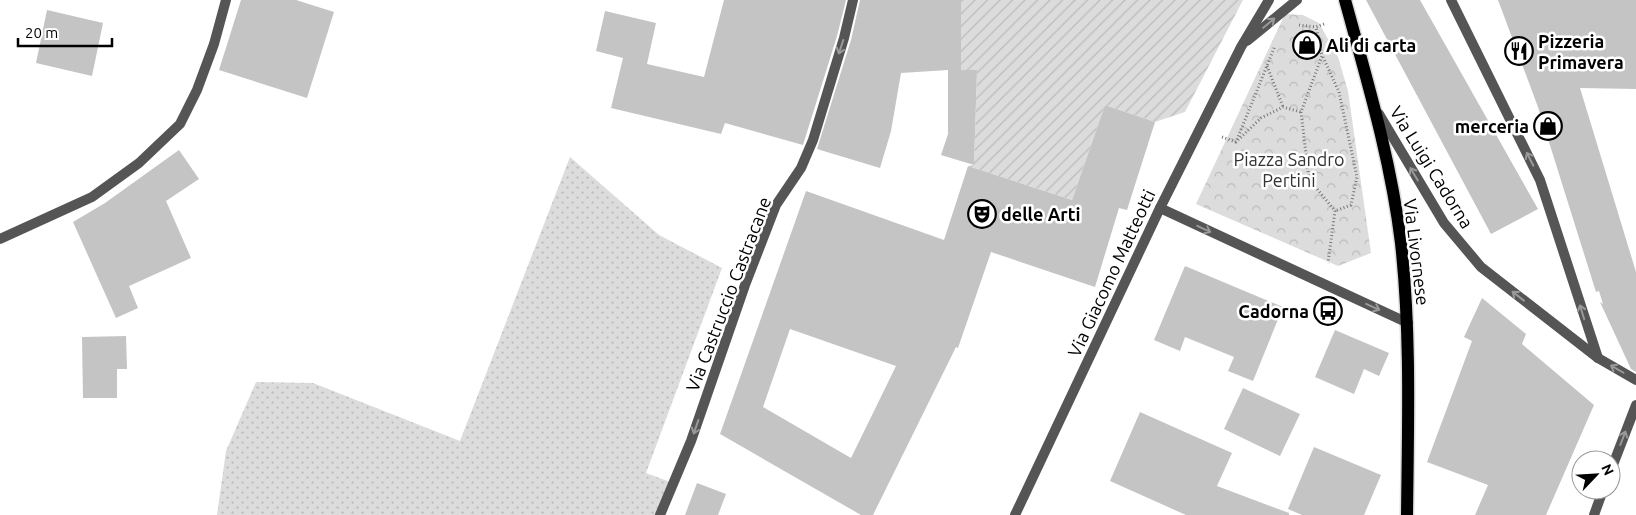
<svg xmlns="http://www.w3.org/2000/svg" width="1636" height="515" viewBox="0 0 1636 515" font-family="Ubuntu,sans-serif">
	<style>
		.grass { fill: url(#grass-dots) }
		.park { fill: url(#park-crowns) }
		.garden { fill: url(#garden-furrows) }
		.building { fill: #c4c4c4; fill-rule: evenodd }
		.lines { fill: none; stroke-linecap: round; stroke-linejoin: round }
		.primary-casing { stroke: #dbdbdb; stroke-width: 15 }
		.path { stroke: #777; stroke-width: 3; stroke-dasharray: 1 2.5; stroke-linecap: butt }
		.street { stroke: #555; stroke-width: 10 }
		.primary { stroke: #000; stroke-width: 12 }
		.oneway { stroke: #999 }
		.labels { text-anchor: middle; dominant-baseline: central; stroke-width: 5; stroke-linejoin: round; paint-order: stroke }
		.poi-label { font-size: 18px; font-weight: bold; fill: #000; stroke: #fff; text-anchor: start }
		.park-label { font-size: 18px; fill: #333; stroke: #fff }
		.street-label { font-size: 18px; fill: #000; stroke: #fff }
	</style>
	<defs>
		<pattern id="grass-dots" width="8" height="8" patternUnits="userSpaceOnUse" patternTransform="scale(1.25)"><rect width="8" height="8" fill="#dcdcdc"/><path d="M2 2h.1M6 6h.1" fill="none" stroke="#bbb" stroke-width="1.8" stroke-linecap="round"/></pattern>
		<pattern id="park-crowns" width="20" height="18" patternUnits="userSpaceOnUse" patternTransform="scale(1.25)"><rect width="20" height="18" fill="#dcdcdc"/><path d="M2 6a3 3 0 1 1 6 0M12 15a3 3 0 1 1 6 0" fill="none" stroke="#bbb"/></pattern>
		<pattern id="garden-furrows" width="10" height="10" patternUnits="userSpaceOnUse" patternTransform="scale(1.25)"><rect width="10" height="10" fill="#dcdcdc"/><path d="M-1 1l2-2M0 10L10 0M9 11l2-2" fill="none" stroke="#bbb"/></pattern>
	</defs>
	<rect width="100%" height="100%" fill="#fff"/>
	<polygon class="grass" points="570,157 659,235 722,268 646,473 673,483 661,515 217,515 226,451 256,382 313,383 460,441"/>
	<polygon class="park" points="1285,14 1303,15 1319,23 1338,57 1348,91 1371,253 1338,266 1196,204"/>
	<polygon class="garden" points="961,0 1243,0 1185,112 1155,122 1105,105 1072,200 968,166 974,165 977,70 961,70"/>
	<g class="building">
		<polygon points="241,0 296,0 334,12 307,98 219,70"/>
		<polygon points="724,0 846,0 837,36 803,145 725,123 721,134 611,108 623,58 596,51 605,11 656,23 647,64 704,77"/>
		<polygon points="860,0 961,0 961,70 977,70 974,165 941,155 948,134 948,70 901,73 891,131 880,168 817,149 851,40"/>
		<polygon points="1366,0 1420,0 1538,209 1491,234"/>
		<polygon points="1498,0 1636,0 1636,89 1580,88 1636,272 1636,372 1631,369 1600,302 1603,304 1599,291 1596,292 1538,107"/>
		<polygon points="47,10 103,23 92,76 36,63"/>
		<path d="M1105 105 1155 122 1127 210 1119 208 1095 287 991 252 958 348 956 347 873 515H861L720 434 806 191 944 240 968 166 1072 200ZM790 329 896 366 851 458 763 407Z"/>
		<polygon points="179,150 199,179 166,201 191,258 129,286 138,308 116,318 73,222 105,203"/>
		<polygon points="1185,266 1283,307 1253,381 1228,371 1234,357 1185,337 1180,351 1154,340"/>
		<polygon points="1482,298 1526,334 1522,344 1594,405 1546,515 1475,515 1488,485 1427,462 1472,341 1464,337"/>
		<polygon points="1335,330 1389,353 1379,376 1364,369 1354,394 1315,377"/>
		<polygon points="126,336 127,369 117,369 117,398 83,398 82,337"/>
		<polygon points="1243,388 1300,414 1280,456 1224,429"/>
		<polygon points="1140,412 1232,453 1217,486 1289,513 1289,515 1186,515 1110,481"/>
		<polygon points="1314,447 1381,475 1364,515 1302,515 1288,509"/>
		<polygon points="697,483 726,494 718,515 685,515"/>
	</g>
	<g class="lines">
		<defs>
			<path id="primary" d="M1345 0C1367 80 1391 160 1401 243 1411 334 1408 424 1407 515"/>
		</defs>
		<use href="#primary" class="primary-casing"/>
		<g class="path">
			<polyline points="1324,24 1316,27 1322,56 1301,112 1309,179 1335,211 1328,263"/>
			<polyline points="1299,25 1316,27"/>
			<polyline points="1323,57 1339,92 1357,177 1351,205 1335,211"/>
			<polyline points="1267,66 1283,107"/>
			<polyline points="1222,137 1236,142 1275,46"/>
			<polyline points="1238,140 1261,118 1283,107 1301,112"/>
		</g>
		<g class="street">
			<polyline points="1451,0 1540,180 1598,358"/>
			<polyline points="1247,41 1297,0"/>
			<polyline points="1379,114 1444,223 1481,267 1598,358 1636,380"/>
			<polyline points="1160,208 1408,323"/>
			<polyline points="0,239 92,197 139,163 180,124 197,90 214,44 226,0"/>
			<polyline points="1611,470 1636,405"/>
			<polyline points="660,515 691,441 745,285 776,205 801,168 813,140 844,38 853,0"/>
			<polyline points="1015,515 1160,208 1241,47 1269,0"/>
			<polyline points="1594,515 1603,490"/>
		</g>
		<use href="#primary" class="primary"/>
	</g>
	<defs><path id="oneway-shaft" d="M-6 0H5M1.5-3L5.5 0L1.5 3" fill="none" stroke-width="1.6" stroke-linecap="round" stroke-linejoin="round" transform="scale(1.25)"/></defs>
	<g class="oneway">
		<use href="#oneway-shaft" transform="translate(1269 23) rotate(-40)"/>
		<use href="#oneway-shaft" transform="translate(841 47) rotate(108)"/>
		<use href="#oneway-shaft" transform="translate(1530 159) rotate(-117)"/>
		<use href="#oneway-shaft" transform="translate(1414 174) rotate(-121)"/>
		<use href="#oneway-shaft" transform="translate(1204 229) rotate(25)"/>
		<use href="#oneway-shaft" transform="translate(1518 296) rotate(-142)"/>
		<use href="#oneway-shaft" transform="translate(1373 307) rotate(24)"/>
		<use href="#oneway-shaft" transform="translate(1582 312) rotate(-107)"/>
		<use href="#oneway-shaft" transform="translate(1617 369) rotate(-150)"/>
		<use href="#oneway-shaft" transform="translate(696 427) rotate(109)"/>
		<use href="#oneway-shaft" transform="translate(1623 438) rotate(-69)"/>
	</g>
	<defs>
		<symbol id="shop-ring" viewBox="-11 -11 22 22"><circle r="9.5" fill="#fff" stroke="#000" stroke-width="1.5"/><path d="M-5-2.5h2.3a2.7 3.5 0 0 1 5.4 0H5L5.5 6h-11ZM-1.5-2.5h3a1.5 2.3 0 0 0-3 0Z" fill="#000"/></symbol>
		<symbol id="restaurant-ring" viewBox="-11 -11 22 22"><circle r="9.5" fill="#fff" stroke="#000" stroke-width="1.5"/><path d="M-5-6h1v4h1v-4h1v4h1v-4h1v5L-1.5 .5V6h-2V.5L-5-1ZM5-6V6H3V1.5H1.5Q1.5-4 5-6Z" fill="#000"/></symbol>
		<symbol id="theatre-ring" viewBox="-11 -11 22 22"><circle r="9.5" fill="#fff" stroke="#000" stroke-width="1.5"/><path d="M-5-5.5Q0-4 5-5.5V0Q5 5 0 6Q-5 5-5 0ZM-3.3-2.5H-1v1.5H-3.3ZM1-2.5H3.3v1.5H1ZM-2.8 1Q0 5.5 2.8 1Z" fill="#000"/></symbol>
		<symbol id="bus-ring" viewBox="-11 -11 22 22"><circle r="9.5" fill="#fff" stroke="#000" stroke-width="1.5"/><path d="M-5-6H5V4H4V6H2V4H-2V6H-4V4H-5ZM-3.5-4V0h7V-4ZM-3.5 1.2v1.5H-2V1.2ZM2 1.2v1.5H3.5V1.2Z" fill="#000"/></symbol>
	</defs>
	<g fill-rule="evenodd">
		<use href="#shop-ring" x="1291" y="29" width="32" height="32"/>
		<use href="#restaurant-ring" x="1503" y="35" width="32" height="32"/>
		<use href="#shop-ring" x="1532" y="110" width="32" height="32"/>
		<use href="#theatre-ring" x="966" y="198" width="32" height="32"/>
		<use href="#bus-ring" x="1312" y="295" width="32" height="32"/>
	</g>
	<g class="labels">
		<g class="poi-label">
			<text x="1538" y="41">Pizzeria<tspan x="1538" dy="21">Primavera</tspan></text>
			<text x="1326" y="45">Ali di carta</text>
			<text x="1529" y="126" text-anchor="end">merceria</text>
			<text x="1001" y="214">delle Arti</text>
			<text x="1309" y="311" text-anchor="end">Cadorna</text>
		</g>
		<g class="park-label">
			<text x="1289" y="159">Piazza Sandro<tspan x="1289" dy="21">Pertini</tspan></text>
		</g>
		<g class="street-label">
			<text transform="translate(1432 167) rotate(58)">Via Luigi Cadorna</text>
			<text transform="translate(1417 252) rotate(83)">Via Livornese</text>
			<text transform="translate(1111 273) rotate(-65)">Via Giacomo Matteotti</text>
			<text transform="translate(728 294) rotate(-69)">Via Castruccio Castracane</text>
		</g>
	</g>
	<g transform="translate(1596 475) rotate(65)"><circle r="24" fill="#ffffff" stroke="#999999"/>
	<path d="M0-4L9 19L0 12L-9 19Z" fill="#000000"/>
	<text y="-8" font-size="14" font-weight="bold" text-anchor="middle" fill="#000000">N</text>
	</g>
	<path d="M18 38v8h94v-8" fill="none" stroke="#000000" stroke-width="2.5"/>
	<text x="25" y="38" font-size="15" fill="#000000" stroke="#ffffff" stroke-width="4" paint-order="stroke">20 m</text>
</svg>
